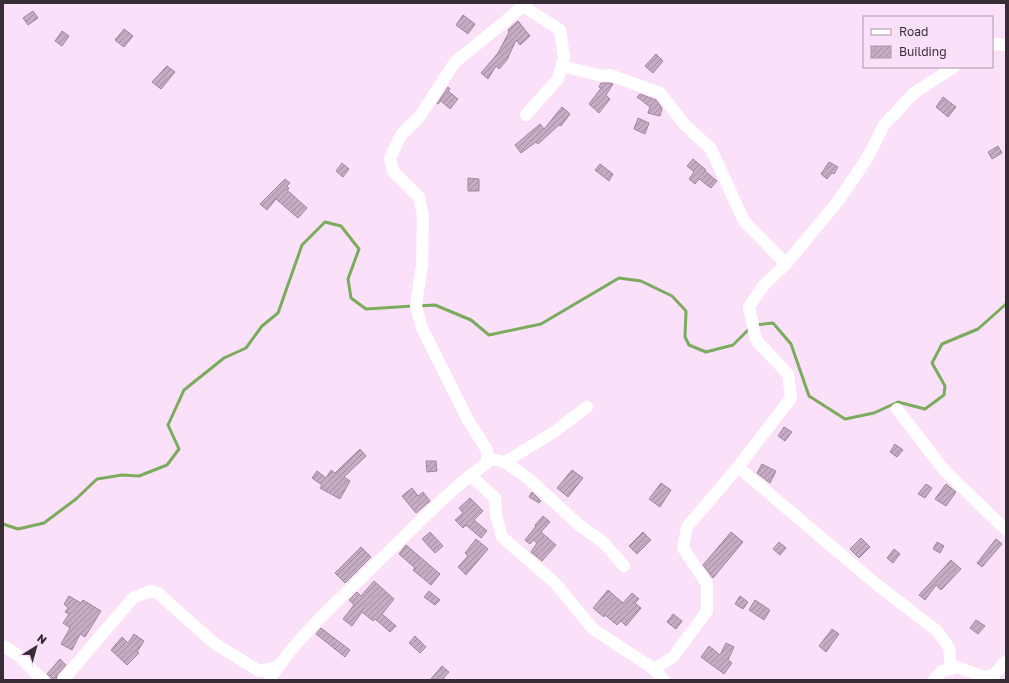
<svg xmlns="http://www.w3.org/2000/svg" width="1009" height="683" viewBox="0 0 1009 683" font-family="'Golos Text',sans-serif">
	<style>
		.lines { fill: none; stroke-linecap: round; stroke-linejoin: round }
		.stream { stroke: #7bab5c; stroke-width: 3 }
		.building { fill: url(#building-hatch); stroke: #a0879f }
		.minor { stroke: #fff; stroke-width: 12 }
	</style>
	<defs>
		<pattern id="building-hatch" width="6" height="6" patternUnits="userSpaceOnUse"><rect width="6" height="6" fill="#c5abc4"/><path d="M-1 1l2-2M0 6l6-6M5 7l2-2" fill="none" stroke="#a18ca0"/></pattern>
	</defs>
	<rect width="100%" height="100%" fill="#fae0f9"/>
	<g class="lines">
		<g class="stream">
			<polyline points="418,306 435,305 471,320 489,335 541,324 619,278 641,281 672,296 686,311 685,337 689,345 706,352 733,345 750,328"/>
			<polyline points="756,325 773,323 791,344 809,396 845,419 874,413 898,402 925,409 944,395 945,386 932,363 942,344 978,329 1006,304"/>
			<polyline points="3,524 18,529 44,523 76,499 97,479 122,475 139,476 167,465 179,449 168,425 184,390 224,358 246,348 262,326 278,313 302,245 325,222 341,226 359,249 348,279 351,298 366,309 413,306"/>
		</g>
	</g>
	<g class="building">
		<polygon points="33,11 38,18 28,25 23,18"/>
		<polygon points="463,15 475,24 468,34 456,25"/>
		<polygon points="518,21 530,36 520,45 516,40 507,60 499,69 496,66 488,79 481,73 498,53 509,32 508,30"/>
		<polygon points="124,29 133,36 124,47 115,40"/>
		<polygon points="62,31 69,36 62,46 55,41"/>
		<polygon points="656,54 663,61 653,73 645,66"/>
		<polygon points="167,66 175,72 161,89 152,82"/>
		<polygon points="601,83 609,83 613,84 606,95 610,99 599,113 589,104 601,88 599,87"/>
		<polygon points="448,87 450,89 448,91 458,99 450,109 441,101 438,104 437,104"/>
		<polygon points="640,94 656,100 662,108 660,116 648,113 650,107 637,97"/>
		<polygon points="943,97 956,107 948,117 936,107"/>
		<polygon points="562,107 570,114 561,126 559,125 538,144 536,142 521,153 515,145 540,124 544,129"/>
		<polygon points="638,118 649,123 645,134 634,129"/>
		<polygon points="998,146 1002,153 992,159 988,152"/>
		<polygon points="693,159 706,170 705,171 717,181 711,188 699,179 695,184 689,179 694,172 687,166"/>
		<polygon points="829,162 838,167 834,174 832,173 827,179 821,174"/>
		<polygon points="342,163 349,169 343,177 336,171"/>
		<polygon points="600,164 613,174 609,181 595,170"/>
		<polygon points="468,178 479,179 479,191 468,191"/>
		<polygon points="285,179 290,183 287,186 289,189 287,190 307,208 298,218 276,199 267,210 260,204"/>
		<polygon points="784,427 792,432 785,441 778,436"/>
		<polygon points="895,444 903,450 897,457 890,452"/>
		<polygon points="360,449 366,456 344,477 350,481 340,499 320,488 322,485 312,478 317,471 326,478 331,470 335,473"/>
		<polygon points="426,461 436,461 437,471 427,472"/>
		<polygon points="762,464 776,471 770,483 757,473"/>
		<polygon points="572,470 583,478 568,497 557,488"/>
		<polygon points="661,483 671,490 660,507 649,499"/>
		<polygon points="926,484 932,488 925,498 918,494"/>
		<polygon points="946,484 956,492 946,506 935,499"/>
		<polygon points="412,488 418,496 423,492 430,501 416,513 402,496"/>
		<polygon points="532,492 541,501 539,503 529,497"/>
		<polygon points="470,498 483,511 474,520 487,531 481,538 466,525 463,528 455,520 463,513 459,508"/>
		<polygon points="543,516 550,522 541,532 556,545 542,561 531,552 537,543 533,540 530,544 525,540 536,526 535,525"/>
		<polygon points="430,532 443,546 435,553 422,539"/>
		<polygon points="643,532 651,540 637,554 629,546"/>
		<polygon points="731,532 743,542 713,578 703,565"/>
		<polygon points="861,538 870,547 859,558 850,549"/>
		<polygon points="476,539 488,549 466,575 458,567 468,556 465,553"/>
		<polygon points="996,539 1002,544 982,567 977,563"/>
		<polygon points="779,542 786,548 780,555 773,549"/>
		<polygon points="937,542 944,546 940,553 933,549"/>
		<polygon points="406,545 440,574 431,585 413,570 415,568 399,554"/>
		<polygon points="361,547 371,557 345,583 335,573"/>
		<polygon points="894,549 900,554 893,563 887,558"/>
		<polygon points="951,560 961,569 941,590 936,585 925,600 919,595"/>
		<polygon points="374,581 394,599 382,614 396,626 390,632 375,619 373,621 362,612 352,626 343,619 354,605 349,600 357,592 361,596"/>
		<polygon points="608,590 623,603 632,593 639,599 635,603 641,608 626,626 621,621 617,625 605,615 604,617 593,608"/>
		<polygon points="429,591 440,600 435,605 424,597"/>
		<polygon points="69,596 81,603 83,600 101,611 85,637 80,634 72,650 61,644 70,628 63,623 69,614 65,612 68,608 64,604"/>
		<polygon points="740,596 748,602 743,609 735,604"/>
		<polygon points="755,600 770,610 764,620 749,610"/>
		<polygon points="673,614 682,621 676,629 667,622"/>
		<polygon points="976,620 985,626 978,634 970,628"/>
		<polygon points="321,628 350,650 345,657 316,634"/>
		<polygon points="832,629 839,634 826,652 819,646"/>
		<polygon points="134,634 144,641 137,652 139,653 127,665 111,650 122,637 128,643"/>
		<polygon points="415,636 426,647 420,653 409,643"/>
		<polygon points="726,643 734,647 728,660 732,663 724,674 701,657 709,646 720,655"/>
		<polygon points="60,659 66,665 57,675 56,680 53,680 47,674"/>
		<polygon points="442,666 449,672 442,680 430,680"/>
	</g>
	<g class="lines">
		<g class="minor">
			<polyline points="523,6 560,30 564,57 558,79 526,115"/>
			<polyline points="992,44 1006,45"/>
			<polyline points="562,66 602,76 610,75 660,93 685,125 711,149 744,221 786,264"/>
			<polyline points="897,409 945,471 1006,530"/>
			<polyline points="487,458 505,462 529,479 579,525 603,542 624,566"/>
			<polyline points="505,462 554,432 587,407"/>
			<polyline points="738,467 876,584 937,631 949,647 951,669"/>
			<polyline points="470,475 495,498 496,515 502,537 556,584 593,629 654,669 664,680"/>
			<polyline points="3,646 18,655 43,680"/>
			<polyline points="654,669 673,657 707,611 707,584 683,548 687,527 738,467 791,398 788,374 756,340 749,307 763,286 786,264 838,201 868,157 884,125 914,93 954,67"/>
			<polyline points="63,680 133,598 150,591 158,593 214,643 259,671 277,667"/>
			<path d="M269 680C300 633 343 596 383 557 417 525 449 490 487 463V450L468 420 422 328 416 306 422 265 423 216 419 197 393 171 390 158 401 135 420 116 455 62 502 24 526 3"/>
			<polyline points="934,680 942,671 958,667 984,677 994,675 1006,661"/>
		</g>
	</g>
	<rect width="1009" height="683" fill="none" stroke="#372d37" stroke-width="8"/>
	<rect x="863" y="16" width="130" height="52" fill="#fae0f9" stroke="#ac98ab"/>
	<rect x="871" y="29" width="20" height="6" fill="#ffffff" stroke="#ac98ab"/>
	<text x="899" y="36" font-size="12" fill="#372d37">Road</text>
	<rect x="871" y="46" width="20" height="12" fill="url(#building-hatch)" stroke="#ac98ab"/>
	<text x="899" y="56" font-size="12" fill="#372d37">Building</text>
	<g transform="translate(36 647) rotate(37)" stroke="#fae0f9" stroke-width="3" paint-order="stroke">
	<path d="M0-3L7 15L0 10L-7 15Z" fill="#372d37"/>
	<text y="-6" font-size="11" font-weight="bold" text-anchor="middle" fill="#372d37">N</text>
	</g>
</svg>
